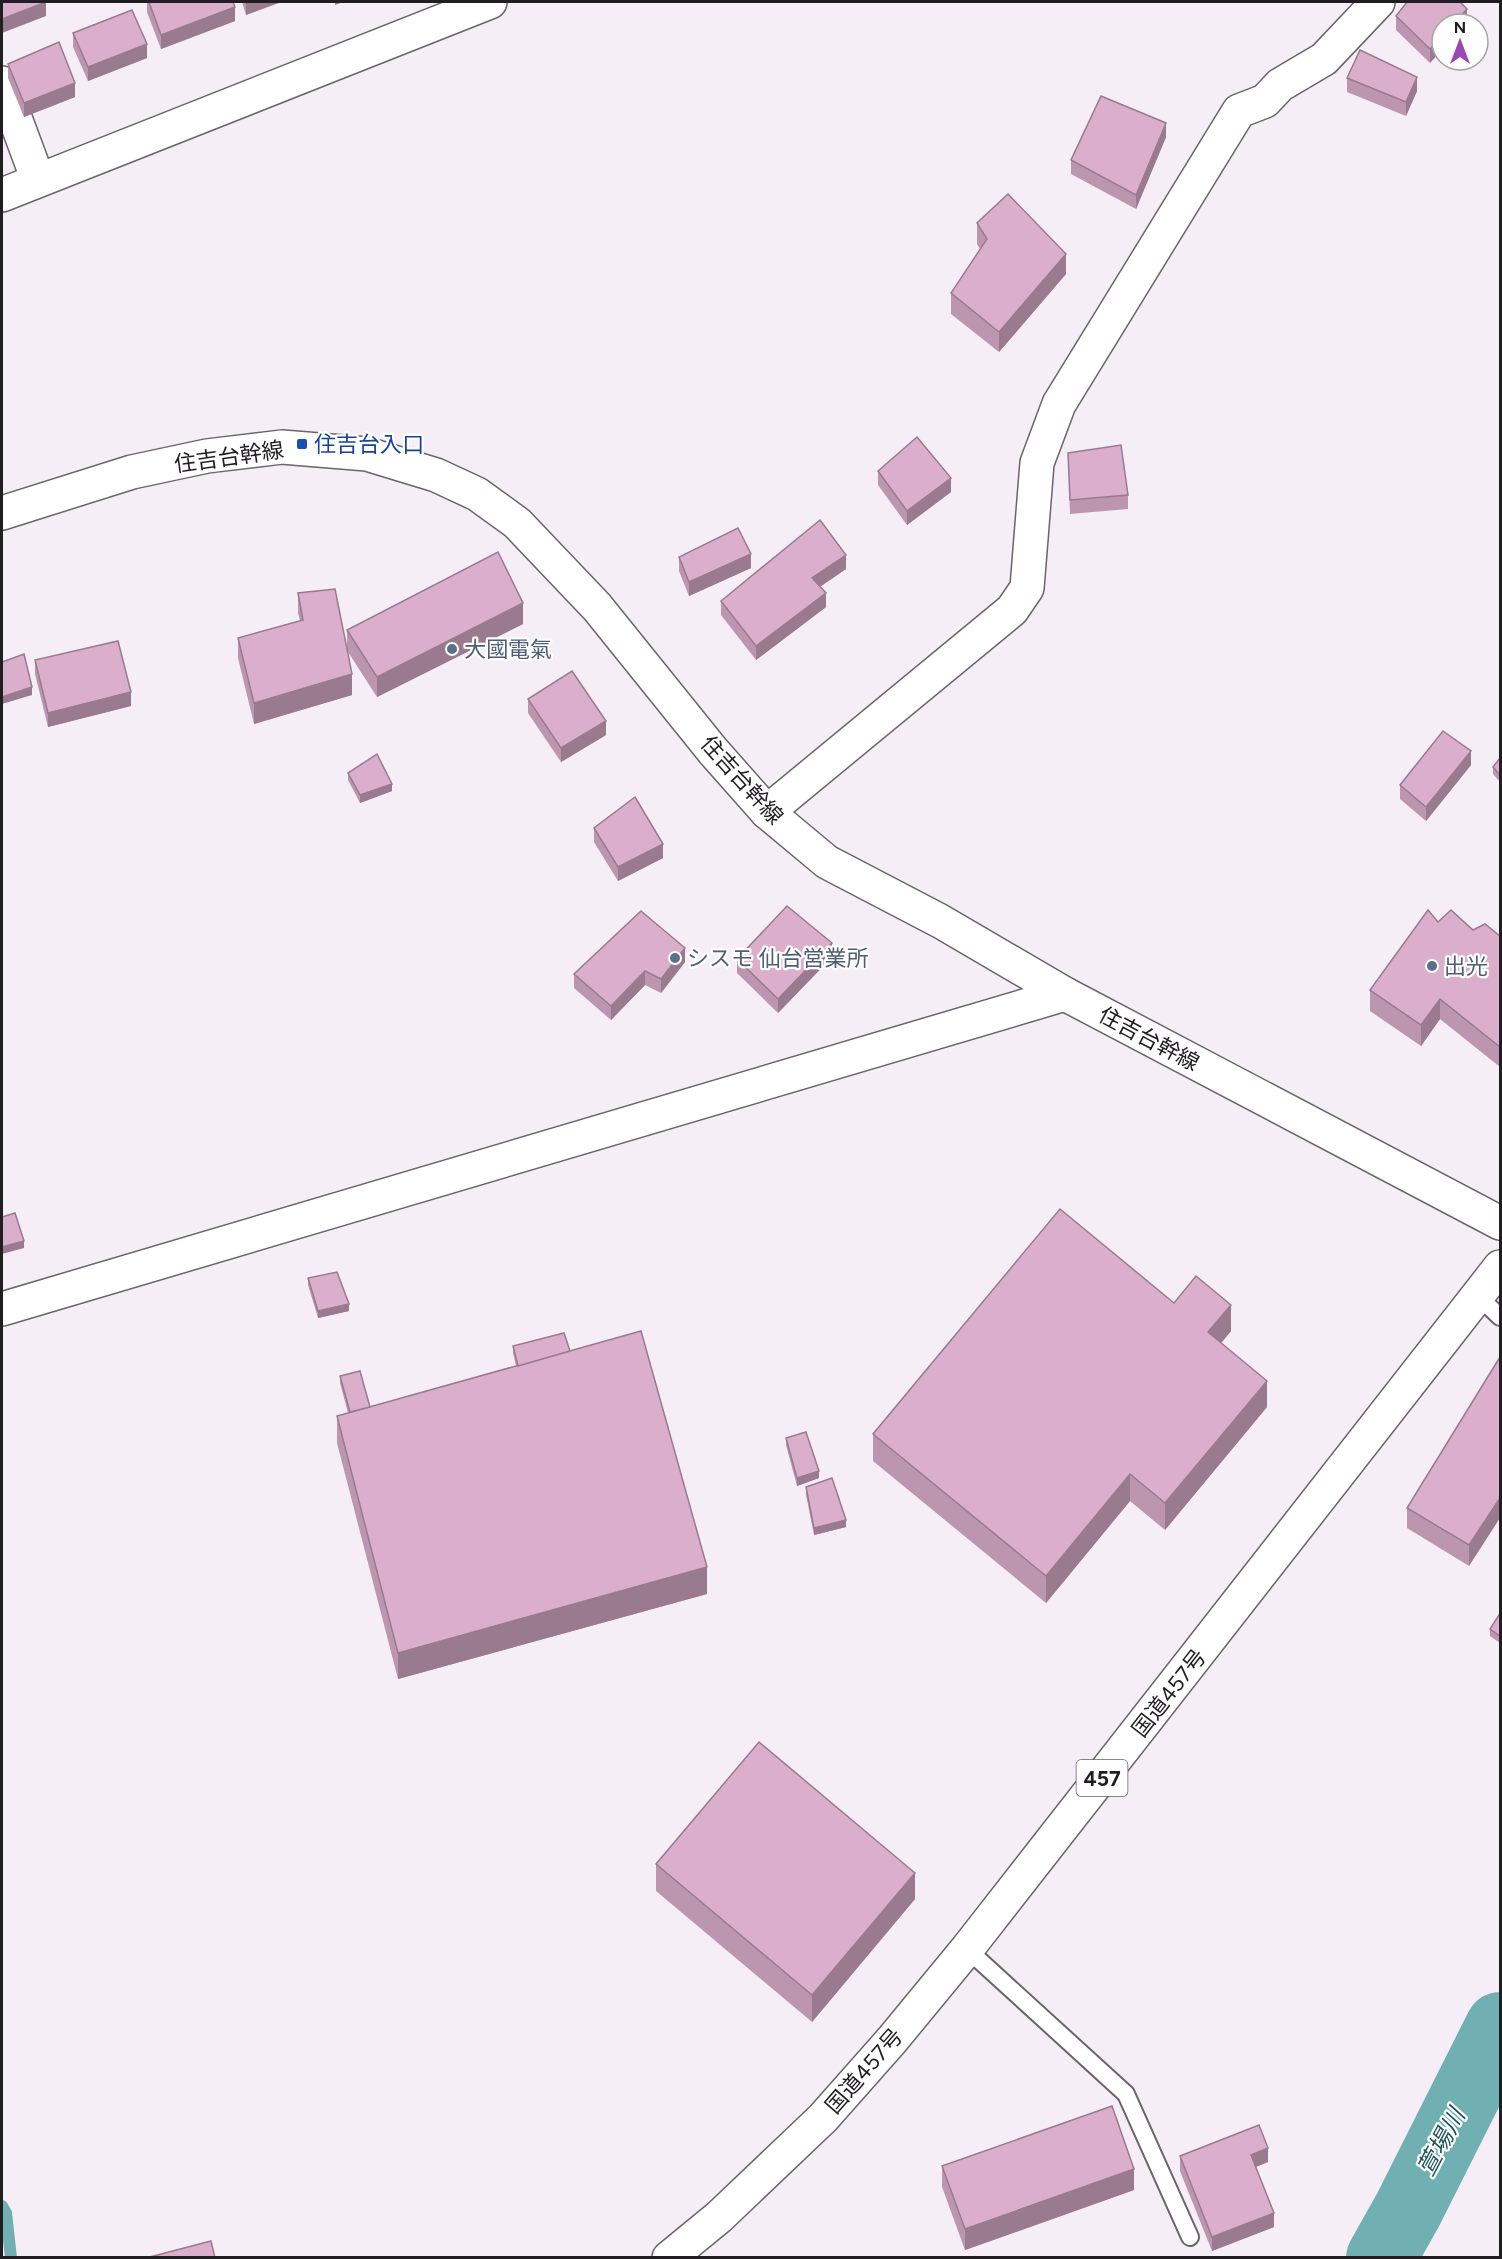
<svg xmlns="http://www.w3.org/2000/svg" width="1502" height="2259" viewBox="0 0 1502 2259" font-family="Figtree,'Noto Sans JP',sans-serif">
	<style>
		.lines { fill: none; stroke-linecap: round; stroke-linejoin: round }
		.stream { stroke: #71b0b2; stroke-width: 12 }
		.river { stroke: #71b0b2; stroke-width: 70 }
		.service-casing { stroke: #6b646b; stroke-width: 20 }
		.minor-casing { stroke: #6b646b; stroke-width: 36 }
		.tertiary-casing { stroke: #6b646b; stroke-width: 36 }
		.trunk-casing { stroke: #6b646b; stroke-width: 36 }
		.service { stroke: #fff; stroke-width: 16 }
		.minor { stroke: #fff; stroke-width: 33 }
		.tertiary { stroke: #fff; stroke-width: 33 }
		.trunk { stroke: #fff; stroke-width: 33 }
		.wall { fill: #bc96af }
		.shaded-wall { fill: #997a8f }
		.building { fill: #dbafcc; stroke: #997a8f; stroke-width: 1.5 }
		.transit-dot { fill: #1a4fb4; stroke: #fefefe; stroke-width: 2 }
		.service-dot { fill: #5c6f8a; stroke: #fefefe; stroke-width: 2 }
		.labels { text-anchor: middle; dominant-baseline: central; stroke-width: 4.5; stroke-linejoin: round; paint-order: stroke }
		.shield { fill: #fefefe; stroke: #636163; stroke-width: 1.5 }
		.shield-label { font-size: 21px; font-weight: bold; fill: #211e21 }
		.transit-label { font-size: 22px; fill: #164399; stroke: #fefefe; text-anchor: start }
		.street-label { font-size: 22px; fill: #211e21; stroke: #fefefe }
		.service-label { font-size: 22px; fill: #4e5e75; stroke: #fefefe; text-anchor: start }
		.water-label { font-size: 24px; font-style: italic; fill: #1f5558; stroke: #fefefe }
	</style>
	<rect width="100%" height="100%" fill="#f6eef6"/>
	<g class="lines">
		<polyline class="stream" points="2,2206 6,2213 11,2258"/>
		<polyline class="river" points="1381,2258 1408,2210 1500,2027"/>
		<defs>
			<g id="service">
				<polyline points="1478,1296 1500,1317"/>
				<polyline points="967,1949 1126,2094 1190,2237"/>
			</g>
			<g id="minor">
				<polyline points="2,83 38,180"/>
				<polyline points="2,195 490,2"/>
				<polyline points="767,812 1012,610 1027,588 1037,463 1059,404 1239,111 1265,101 1280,85 1324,59 1378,2"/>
			</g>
			<g id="tertiary">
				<polyline points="2,513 132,472 207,456 282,447 367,454 436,475 477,494 517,523 597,607 713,751 767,812 827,862 940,921 1065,994 1500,1223"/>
				<polyline points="2,1309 1065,994"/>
			</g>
			<polyline id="trunk" points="669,2258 719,2217 823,2118 892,2040 967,1949 1500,1267"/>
		</defs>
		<use href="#service" class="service-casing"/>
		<use href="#minor" class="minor-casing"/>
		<use href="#tertiary" class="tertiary-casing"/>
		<use href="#trunk" class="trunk-casing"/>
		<use href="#service" class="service"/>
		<use href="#minor" class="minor"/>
		<use href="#tertiary" class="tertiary"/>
		<use href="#trunk" class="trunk"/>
	</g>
	<g class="wall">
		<polygon points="147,2 233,2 235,21 161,49 147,12"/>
		<polygon points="242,2 281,2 246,15"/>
		<polygon points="1396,16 1467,23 1466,24 1442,24 1430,63 1396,30"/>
		<polygon points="73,33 147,58 88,81 73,47"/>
		<polygon points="8,64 75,97 24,117 8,78"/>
		<polygon points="1347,78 1417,91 1406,116 1347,92"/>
		<polygon points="1166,137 1136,209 1071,174 1071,160"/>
		<polygon points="977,223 1066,274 999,352 951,314 951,293 980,249 977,244"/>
		<polygon points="1068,453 1128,495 1128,509 1070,514"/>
		<polygon points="878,471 951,492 907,525 878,485"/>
		<polygon points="679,557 751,568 689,596 679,571"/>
		<polygon points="846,569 820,587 826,607 756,660 721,615 721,601"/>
		<polygon points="298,593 347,649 347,630 523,624 377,697 348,652 352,695 254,724 238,658 238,638 300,621 298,613"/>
		<polygon points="35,660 131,706 48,727 35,674"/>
		<polygon points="528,699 606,735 561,762 528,713"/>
		<polygon points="1500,758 1500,782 1493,774 1493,767"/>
		<polygon points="1471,765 1426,821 1400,799 1400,785"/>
		<polygon points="348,773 392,791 360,803 348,780"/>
		<polygon points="594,828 663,858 618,881 594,842"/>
		<polygon points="1438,922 1500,936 1500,1067 1440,1019 1421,1046 1370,1011 1370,990"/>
		<polygon points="832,957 778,1013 737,973 737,959"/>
		<polygon points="685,962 661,993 645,985 611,1020 574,988 574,974"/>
		<polygon points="308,1278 349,1311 318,1318 308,1285"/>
		<polygon points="1174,1303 1231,1331 1221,1343 1267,1407 1165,1530 1130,1501 1046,1603 873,1461 873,1434"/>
		<polygon points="513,1346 570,1351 707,1594 398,1679 337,1443 337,1416 348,1413 340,1383 340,1376 370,1407 516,1366 513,1353"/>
		<polygon points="1500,1357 1469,1566 1407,1528 1407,1508"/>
		<polygon points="786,1438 819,1478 797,1486 786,1445"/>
		<polygon points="806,1487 846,1527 814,1535 806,1495"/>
		<polygon points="1500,1616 1500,1643 1490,1636 1490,1629"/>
		<polygon points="656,1864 915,1899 812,2022 656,1891"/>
		<polygon points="1180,2156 1268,2162 1255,2167 1274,2227 1212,2251 1180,2171"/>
		<polygon points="942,2166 1134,2190 965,2250 942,2187"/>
	</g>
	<g class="shaded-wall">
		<polygon points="46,2 46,16 2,33 2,19"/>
		<polygon points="246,2 281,2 246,15"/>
		<polygon points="335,2 343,2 335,5"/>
		<polygon points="235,7 235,21 161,49 161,35"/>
		<polygon points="1467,9 1467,23 1466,24 1453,24"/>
		<polygon points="1442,36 1442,50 1430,63 1430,49"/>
		<polygon points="147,44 147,58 88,81 88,67"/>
		<polygon points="1417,77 1417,91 1406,116 1406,102"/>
		<polygon points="75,83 75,97 24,117 24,103"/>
		<polygon points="1166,123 1166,137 1136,209 1136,195"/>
		<polygon points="1066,254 1066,274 999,352 999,332"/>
		<polygon points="951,478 951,492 907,525 907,511"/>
		<polygon points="751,554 751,568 689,596 689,582"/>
		<polygon points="846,555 846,569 812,592 812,578"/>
		<polygon points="826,593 826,607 756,660 756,646"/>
		<polygon points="523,603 523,624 377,697 377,677"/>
		<polygon points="352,674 352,695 254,724 254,703"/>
		<polygon points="32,687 32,695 2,704 2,697"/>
		<polygon points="131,692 131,706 48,727 48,713"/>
		<polygon points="606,721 606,735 561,762 561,748"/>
		<polygon points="1471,751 1471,765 1426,821 1426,807"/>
		<polygon points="392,784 392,791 360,803 360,795"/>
		<polygon points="663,844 663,858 618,881 618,867"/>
		<polygon points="832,943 832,957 778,1013 778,999"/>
		<polygon points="685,948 685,962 661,993 661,979"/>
		<polygon points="645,971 645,985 611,1020 611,1006"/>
		<polygon points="1440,999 1440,1019 1421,1046 1421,1025"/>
		<polygon points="24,1241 24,1248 2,1254 2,1247"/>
		<polygon points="349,1304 349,1311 318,1318 318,1311"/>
		<polygon points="1231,1305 1231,1331 1208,1359 1208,1332"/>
		<polygon points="1267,1381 1267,1407 1165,1530 1165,1503"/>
		<polygon points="819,1471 819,1478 797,1486 797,1478"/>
		<polygon points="1130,1474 1130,1501 1046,1603 1046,1576"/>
		<polygon points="1500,1498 1500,1518 1469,1566 1469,1545"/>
		<polygon points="846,1520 846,1527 814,1535 814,1528"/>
		<polygon points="707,1567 707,1594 398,1679 398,1653"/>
		<polygon points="915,1873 915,1899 812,2022 812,1995"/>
		<polygon points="1268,2148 1268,2162 1251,2169 1251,2155"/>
		<polygon points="1134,2169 1134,2190 965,2250 965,2229"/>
		<polygon points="1274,2213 1274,2227 1212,2251 1212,2237"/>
	</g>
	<g class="building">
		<polygon points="2,2 46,2 2,19"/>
		<polygon points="149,2 233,2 235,7 161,35"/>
		<polygon points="1407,2 1460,2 1467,9 1453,24 1442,24 1442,36 1430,49 1396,16"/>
		<polygon points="132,10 147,44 88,67 73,33"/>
		<polygon points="59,42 75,83 24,103 8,64"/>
		<polygon points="1360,50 1417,77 1406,102 1347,78"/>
		<polygon points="1101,96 1166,123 1136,195 1071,160"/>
		<polygon points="1008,194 1066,254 999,332 951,293 987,239 977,223"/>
		<polygon points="917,437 951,478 907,511 878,471"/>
		<polygon points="1121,445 1128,495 1070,500 1068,453"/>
		<polygon points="820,520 846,555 812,578 826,593 756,646 721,601"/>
		<polygon points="738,528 751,554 689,582 679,557"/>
		<polygon points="498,552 523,603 377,677 347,630"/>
		<polygon points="335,589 352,674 254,703 238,638 303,620 298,593"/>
		<polygon points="118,641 131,692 48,713 35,660"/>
		<polygon points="24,654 32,687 2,697 2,662"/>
		<polygon points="572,671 606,721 561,748 528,699"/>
		<polygon points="1443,731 1471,751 1426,807 1400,785"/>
		<polygon points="377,754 392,784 360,795 348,773"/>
		<polygon points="1500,758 1500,775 1493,767"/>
		<polygon points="635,797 663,844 618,867 594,828"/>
		<polygon points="787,906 832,943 778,999 737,959"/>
		<polygon points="1428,910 1438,922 1451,910 1473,930 1485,924 1500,936 1500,1047 1440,999 1421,1025 1370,990"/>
		<polygon points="641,911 685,948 661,979 645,971 611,1006 574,974"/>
		<polygon points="1060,1209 1174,1303 1196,1276 1231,1305 1208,1332 1267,1381 1165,1503 1130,1474 1046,1576 873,1434"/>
		<polygon points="15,1213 24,1241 2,1247 2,1217"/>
		<polygon points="337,1272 349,1304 318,1311 308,1278"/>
		<polygon points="641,1331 707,1567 398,1653 337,1416"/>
		<polygon points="564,1333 570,1351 518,1366 513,1346"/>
		<polygon points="1500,1357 1500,1498 1469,1545 1407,1508"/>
		<polygon points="360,1371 370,1407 350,1412 340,1376"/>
		<polygon points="806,1432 819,1471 797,1478 786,1438"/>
		<polygon points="832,1478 846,1520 814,1528 806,1487"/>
		<polygon points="1499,1615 1500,1616 1500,1636 1490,1629"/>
		<polygon points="759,1742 915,1873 812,1995 656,1864"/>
		<polygon points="1112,2106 1134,2169 965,2229 942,2166"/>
		<polygon points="1259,2125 1268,2148 1251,2155 1274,2213 1212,2237 1180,2156"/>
		<polygon points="211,2241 215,2258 146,2258"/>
	</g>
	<rect class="transit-dot" x="296" y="438" width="12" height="12" rx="3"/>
	<g class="service-dot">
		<circle cx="452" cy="649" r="6"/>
		<circle cx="675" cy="958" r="6"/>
		<circle cx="1432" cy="966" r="6"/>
	</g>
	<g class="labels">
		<rect class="shield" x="1076.5" y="1760" width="51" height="36" rx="4.5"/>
		<g class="shield-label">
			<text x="1102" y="1778">457</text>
		</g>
		<g class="transit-label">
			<text x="314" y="444">住吉台入口</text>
		</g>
		<g class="street-label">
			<text transform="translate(229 457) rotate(-8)">住吉台幹線</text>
			<text transform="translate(742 780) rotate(48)">住吉台幹線</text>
			<text transform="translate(1149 1039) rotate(28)">住吉台幹線</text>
			<text transform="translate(1169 1693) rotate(-52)">国道457号</text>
			<text transform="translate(864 2071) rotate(-49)">国道457号</text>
		</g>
		<g class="service-label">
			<text x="464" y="649">大國電氣</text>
			<text x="687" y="958">シスモ 仙台営業所</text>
			<text x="1444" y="966">出光</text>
		</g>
		<g class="water-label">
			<text transform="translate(1441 2142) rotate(-62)">萱場川</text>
		</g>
	</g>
	<rect width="1502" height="2259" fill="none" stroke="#211e21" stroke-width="6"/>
	<g transform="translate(1460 42)"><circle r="28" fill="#fefefe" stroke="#a6a4a6" stroke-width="1.5"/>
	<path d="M0-4.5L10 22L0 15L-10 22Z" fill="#9b46b4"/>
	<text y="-9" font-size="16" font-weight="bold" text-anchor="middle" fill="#211e21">N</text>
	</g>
</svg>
